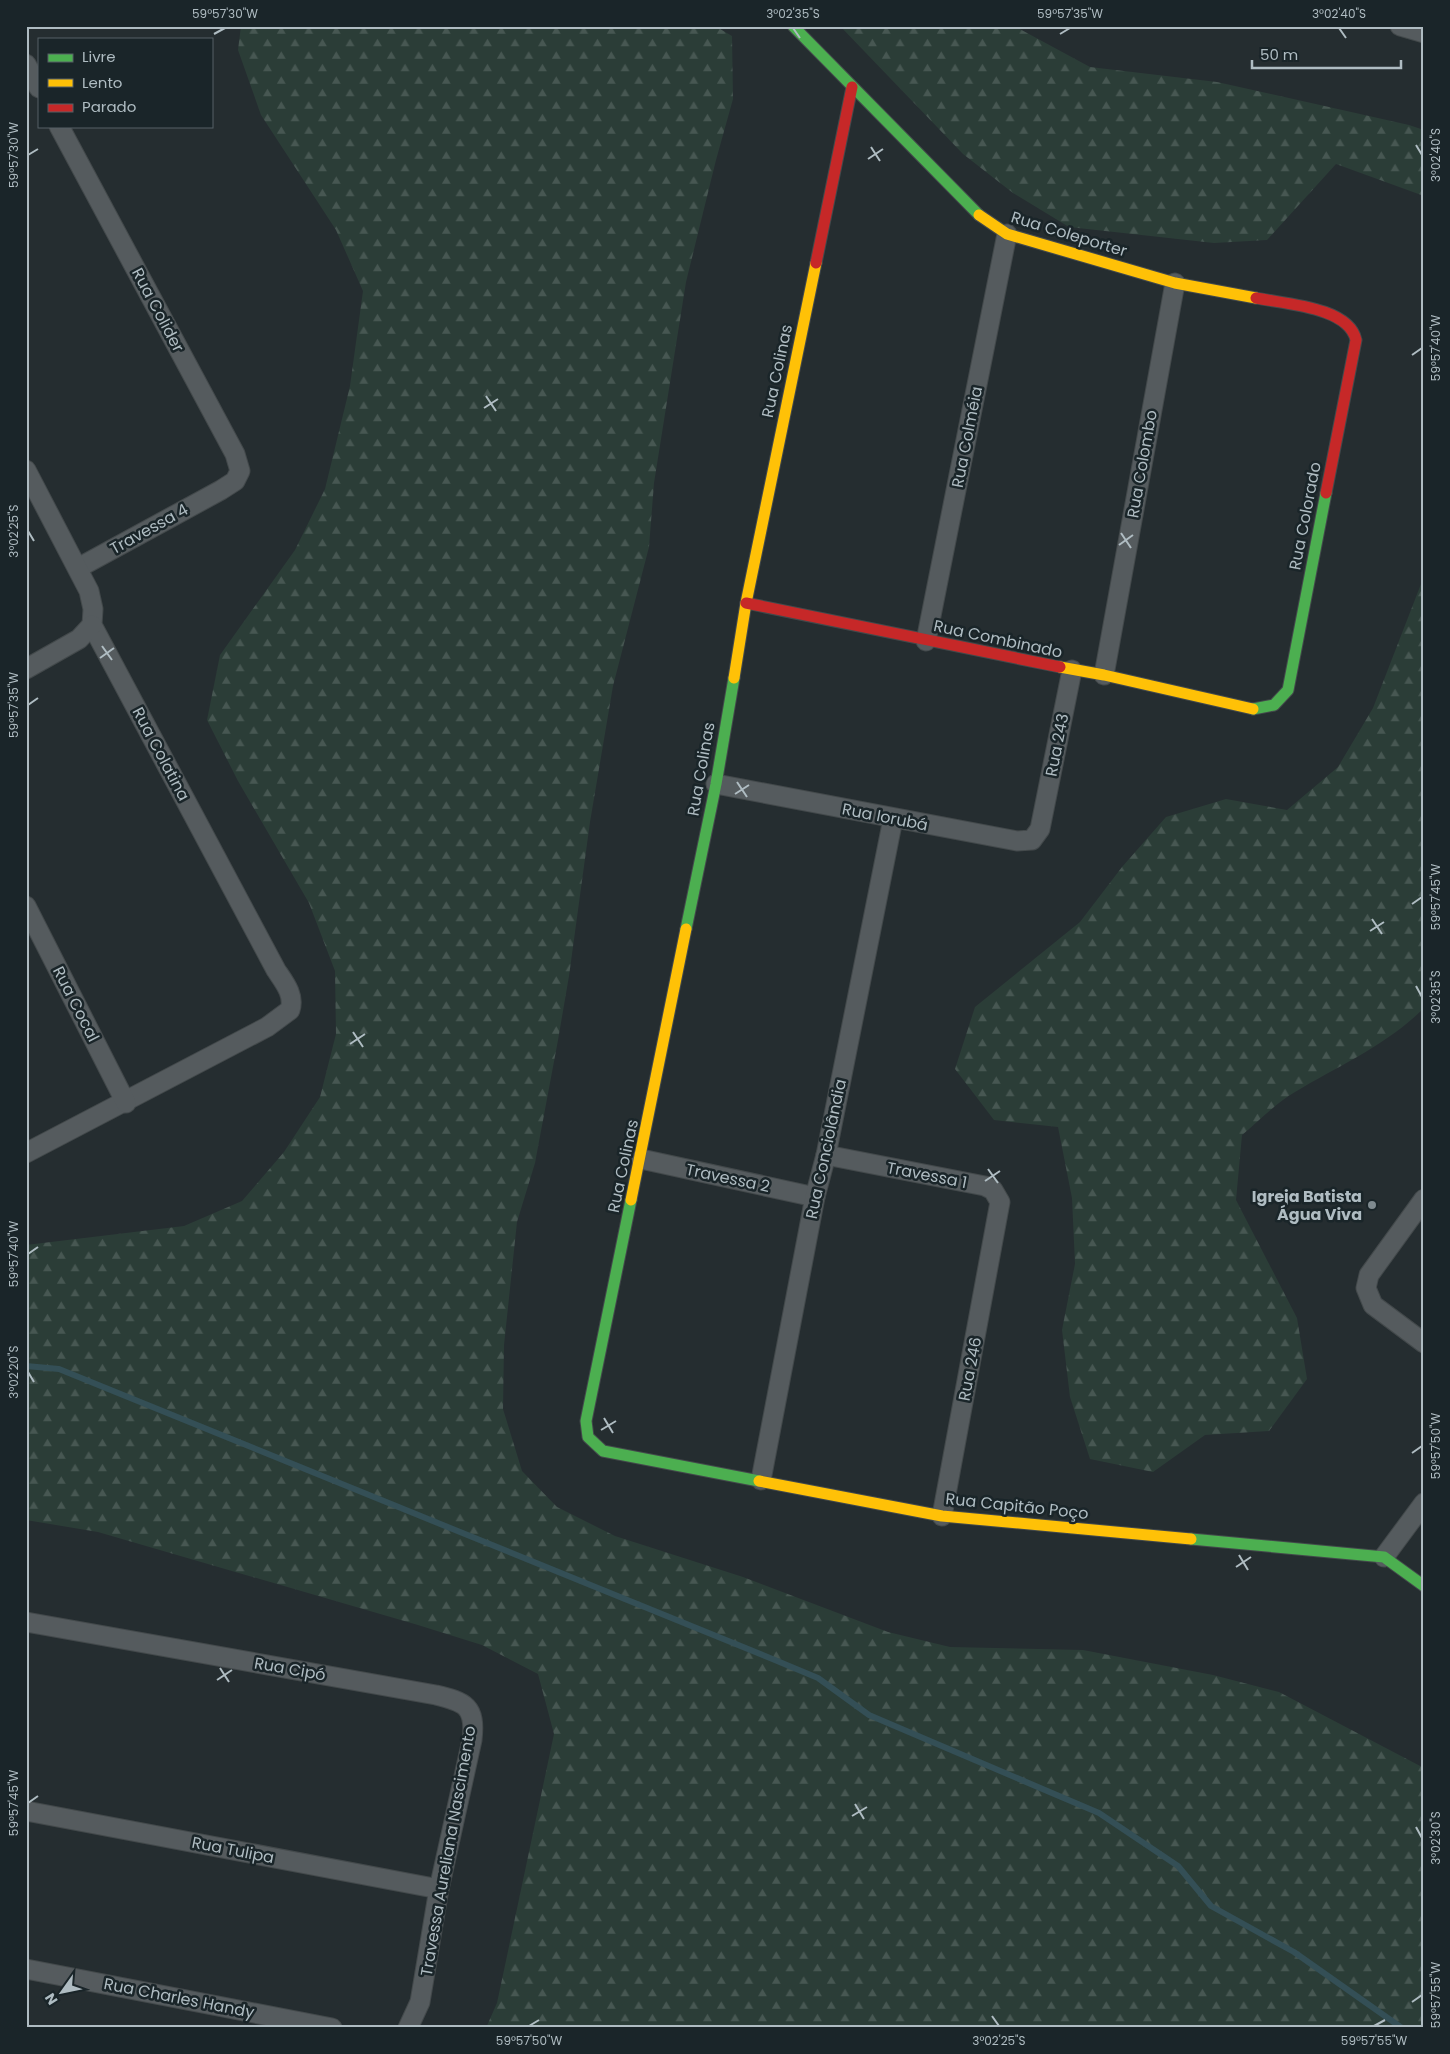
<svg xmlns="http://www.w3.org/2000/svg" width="1450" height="2054" viewBox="0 0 1450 2054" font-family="Poppins,sans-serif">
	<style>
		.forest { fill: url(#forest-firs) }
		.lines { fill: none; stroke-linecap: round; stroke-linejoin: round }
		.stream { stroke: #344f56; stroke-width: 6 }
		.street-casing { stroke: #43494b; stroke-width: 21 }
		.fast-casing { stroke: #43494b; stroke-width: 13 }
		.slow-casing { stroke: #43494b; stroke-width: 13 }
		.jam-casing { stroke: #43494b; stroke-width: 13 }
		.street { stroke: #555b5e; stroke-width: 19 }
		.fast { stroke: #4caf50; stroke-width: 11 }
		.slow { stroke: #ffc107; stroke-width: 11 }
		.jam { stroke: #c62828; stroke-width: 11 }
		.ticks { fill: none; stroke: #afbcc2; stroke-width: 2 }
		.poi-dot { fill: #7f8a8f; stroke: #1a2529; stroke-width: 2 }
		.labels { text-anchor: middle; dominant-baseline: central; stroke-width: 5; stroke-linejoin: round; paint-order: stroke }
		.street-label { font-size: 16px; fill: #afbcc2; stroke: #1a2529 }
		.poi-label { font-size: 16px; font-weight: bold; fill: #afbcc2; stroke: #1a2529; text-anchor: end }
		.neatline { fill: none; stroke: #afbcc2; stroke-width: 2 }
		.ticks-label { font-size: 12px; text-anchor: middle; fill: #afbcc2 }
	</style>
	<defs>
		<pattern id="forest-firs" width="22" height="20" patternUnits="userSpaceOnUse" patternTransform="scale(1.25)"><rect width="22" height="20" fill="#2b3d37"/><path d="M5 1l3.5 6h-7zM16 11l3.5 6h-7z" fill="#475752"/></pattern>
	</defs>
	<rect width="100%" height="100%" fill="#252d30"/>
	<g class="forest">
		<polygon points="241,26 715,26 732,36 733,99 716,160 686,282 654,483 649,547 613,686 590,822 569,976 558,1040 535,1163 517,1222 504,1345 503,1409 522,1471 557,1507 615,1536 743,1577 888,1632 950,1647 1083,1650 1213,1675 1279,1692 1424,1768 1424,2028 486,2028 497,2003 554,1734 538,1674 482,1645 418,1625 98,1532 26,1520 26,1245 184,1226 242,1201 284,1152 320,1097 336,1034 335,971 309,903 238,781 207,720 220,655 295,550 325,489 350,386 363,291 336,230 261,115 238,50"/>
		<polygon points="840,26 1014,26 1090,67 1217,82 1409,125 1424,130 1424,196 1336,164 1267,240 1214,243 1069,227 1013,193 963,154"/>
		<path d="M1424 566V1008C1387 1045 1340 1065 1295 1092 1276 1103 1259 1121 1242 1135L1236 1200 1297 1318 1307 1379 1269 1431 1205 1435 1153 1472 1090 1459 1070 1397 1062 1330 1075 1264 1072 1198 1058 1127 994 1120 955 1069 975 1007 1080 922 1122 867 1166 817 1226 799 1287 810 1338 767 1373 708 1421 584Z"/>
	</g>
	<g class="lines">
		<polyline class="stream" points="26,1366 59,1369 770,1658 818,1678 869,1715 1099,1813 1178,1866 1211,1906 1294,1952 1402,2028"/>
		<defs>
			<g id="street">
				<polyline points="1400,26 1424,33"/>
				<polyline points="26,64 39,88"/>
				<polyline points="59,126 235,454 240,471 235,481 221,490 78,568"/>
				<path d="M26 470 89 591 93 609 92 625 276 970C284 982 295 995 290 1010L267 1027 26 1153"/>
				<polyline points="926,641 1007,234"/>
				<polyline points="26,669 79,639 92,625"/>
				<polyline points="1104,675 1175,283"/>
				<polyline points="716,784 1017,841 1032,840 1040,829 1072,670"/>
				<polyline points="26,906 126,1103"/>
				<polyline points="826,1155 985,1186 993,1190 1000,1202 942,1516"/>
				<polyline points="641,1159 815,1197"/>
				<polyline points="1424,1199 1369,1275 1366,1288 1373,1305 1424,1343"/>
				<polyline points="761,1480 815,1197 826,1155 893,819"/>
				<polyline points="1384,1557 1424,1503"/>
				<path d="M26 1622 436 1695C465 1702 476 1706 472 1740L439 1889 420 2002 408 2028"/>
				<polyline points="26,1811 439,1889"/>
				<polyline points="26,1969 332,2028"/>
			</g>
			<g id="fast">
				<polyline points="793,26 979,215"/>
				<polyline points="1253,709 1274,705 1288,690 1326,493"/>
				<polyline points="686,929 716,784 734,678"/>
				<polyline points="631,1200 586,1421 588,1437 603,1451 759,1481"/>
				<polyline points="1191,1539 1384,1557 1424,1586"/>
			</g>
			<g id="slow">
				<polyline points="979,215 1007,234 1175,283 1256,298"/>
				<polyline points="1060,667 1104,675 1253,709"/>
				<polyline points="734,678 746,603 816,263"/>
				<polyline points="631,1200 686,929"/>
				<polyline points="759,1481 942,1516 1191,1539"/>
			</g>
			<g id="jam">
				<polyline points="816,263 852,87"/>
				<path d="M1256 298C1285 304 1349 307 1356 340L1326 493"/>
				<polyline points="746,603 1060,667"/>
			</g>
		</defs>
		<use href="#street" class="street-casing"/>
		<use href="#fast" class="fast-casing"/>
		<use href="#slow" class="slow-casing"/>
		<use href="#jam" class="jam-casing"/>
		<use href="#street" class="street"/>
		<use href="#fast" class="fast"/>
		<use href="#slow" class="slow"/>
		<use href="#jam" class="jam"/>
	</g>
	<path class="ticks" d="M793 28 800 38M1339 28 1346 38M214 34 225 28M1060 34 1070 28M1416 145 1422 155M871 147 880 161M28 155 38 149M868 159 883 149M1412 355 1422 348M486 396 496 411M484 408 498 399M28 531 34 541M1121 533 1131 548M1119 545 1133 535M102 646 112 660M100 658 114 648M28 705 38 698M737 782 747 797M735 794 749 785M1412 904 1422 897M1372 919 1382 934M1370 931 1384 922M1416 986 1422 997M353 1032 363 1047M350 1044 365 1034M988 1169 998 1183M985 1181 1000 1171M28 1254 38 1247M28 1372 34 1382M604 1418 613 1433M601 1430 616 1421M1412 1453 1422 1446M1239 1555 1248 1570M1236 1567 1251 1557M220 1668 229 1682M217 1680 232 1670M28 1803 38 1796M855 1804 864 1819M852 1816 867 1807M1416 1827 1422 1838M1412 2002 1422 1995M992 2016 999 2026M529 2026 539 2020M1374 2026 1385 2020"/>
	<circle class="poi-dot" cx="1372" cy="1205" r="5"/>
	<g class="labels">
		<g class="street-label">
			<text transform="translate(1069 234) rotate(17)">Rua Coleporter</text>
			<text transform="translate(158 310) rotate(62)">Rua Colider</text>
			<text transform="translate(777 371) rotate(-78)">Rua Colinas</text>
			<text transform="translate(967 437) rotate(-79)">Rua Colméia</text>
			<text transform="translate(1142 464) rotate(-80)">Rua Colombo</text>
			<text transform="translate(1305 516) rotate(-79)">Rua Colorado</text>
			<text transform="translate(149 529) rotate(-29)">Travessa 4</text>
			<text transform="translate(998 639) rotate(12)">Rua Combinado</text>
			<text transform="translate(1057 745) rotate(-79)">Rua 243</text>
			<text transform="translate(161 754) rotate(62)">Rua Colatina</text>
			<text transform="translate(701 769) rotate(-80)">Rua Colinas</text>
			<text transform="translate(885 817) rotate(11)">Rua Iorubá</text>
			<text transform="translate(76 1004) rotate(63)">Rua Cocal</text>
			<text transform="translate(826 1149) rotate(-78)">Rua Conciolândia</text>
			<text transform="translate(623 1166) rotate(-78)">Rua Colinas</text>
			<text transform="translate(927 1175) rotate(11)">Travessa 1</text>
			<text transform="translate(728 1178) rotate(12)">Travessa 2</text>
			<text transform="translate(970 1369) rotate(-79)">Rua 246</text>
			<text transform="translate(1017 1506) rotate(6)">Rua Capitão Poço</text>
			<text transform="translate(290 1669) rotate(10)">Rua Cipó</text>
			<text transform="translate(233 1850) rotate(11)">Rua Tulipa</text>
			<text transform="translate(448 1851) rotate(-80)">Travessa Aureliana Nascimento</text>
			<text transform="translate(179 1998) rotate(11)">Rua Charles Handy</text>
		</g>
		<g class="poi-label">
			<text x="1362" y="1196">Igreja Batista<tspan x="1362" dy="18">Água Viva</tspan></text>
		</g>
	</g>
	<rect width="1450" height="2054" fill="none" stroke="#1a2529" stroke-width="55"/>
	<rect x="38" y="38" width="175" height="90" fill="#1a2529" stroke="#566166"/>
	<rect x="48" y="54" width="25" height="8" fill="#4caf50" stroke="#566166"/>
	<text x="82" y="62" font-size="15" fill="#afbcc2">Livre</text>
	<rect x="48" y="79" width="25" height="8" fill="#ffc107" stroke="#566166"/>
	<text x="82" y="88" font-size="15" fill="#afbcc2">Lento</text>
	<rect x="48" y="104" width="25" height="8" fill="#c62828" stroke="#566166"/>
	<text x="82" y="112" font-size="15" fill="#afbcc2">Parado</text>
	<g transform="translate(62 1992) rotate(237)" stroke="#1a2529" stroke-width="4" paint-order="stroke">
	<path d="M0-4L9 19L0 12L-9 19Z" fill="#afbcc2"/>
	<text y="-8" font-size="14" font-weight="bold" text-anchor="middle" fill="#afbcc2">N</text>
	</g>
	<path d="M1252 60v8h149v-8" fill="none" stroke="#afbcc2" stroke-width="2.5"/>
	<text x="1260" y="60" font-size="15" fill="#afbcc2" stroke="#1a2529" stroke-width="4" paint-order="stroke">50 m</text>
	<rect x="28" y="28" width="1394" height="1998" class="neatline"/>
	<g class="ticks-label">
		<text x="225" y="18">59°57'30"W</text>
		<text x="793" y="18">3°02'35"S</text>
		<text x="1070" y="18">59°57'35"W</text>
		<text x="1339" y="18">3°02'40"S</text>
		<text transform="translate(14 155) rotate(-90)" y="4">59°57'30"W</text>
		<text transform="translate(1436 155) rotate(-90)" y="4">3°02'40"S</text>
		<text transform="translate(1436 348) rotate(-90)" y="4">59°57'40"W</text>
		<text transform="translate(14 531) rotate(-90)" y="4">3°02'25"S</text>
		<text transform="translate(14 705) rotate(-90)" y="4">59°57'35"W</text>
		<text transform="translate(1436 897) rotate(-90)" y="4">59°57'45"W</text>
		<text transform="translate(1436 997) rotate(-90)" y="4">3°02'35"S</text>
		<text transform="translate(14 1254) rotate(-90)" y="4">59°57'40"W</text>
		<text transform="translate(14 1372) rotate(-90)" y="4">3°02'20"S</text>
		<text transform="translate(1436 1446) rotate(-90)" y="4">59°57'50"W</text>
		<text transform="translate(14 1803) rotate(-90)" y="4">59°57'45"W</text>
		<text transform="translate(1436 1838) rotate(-90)" y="4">3°02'30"S</text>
		<text transform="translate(1436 1995) rotate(-90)" y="4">59°57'55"W</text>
		<text x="529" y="2045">59°57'50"W</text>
		<text x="999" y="2045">3°02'25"S</text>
		<text x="1374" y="2045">59°57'55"W</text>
	</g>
</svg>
